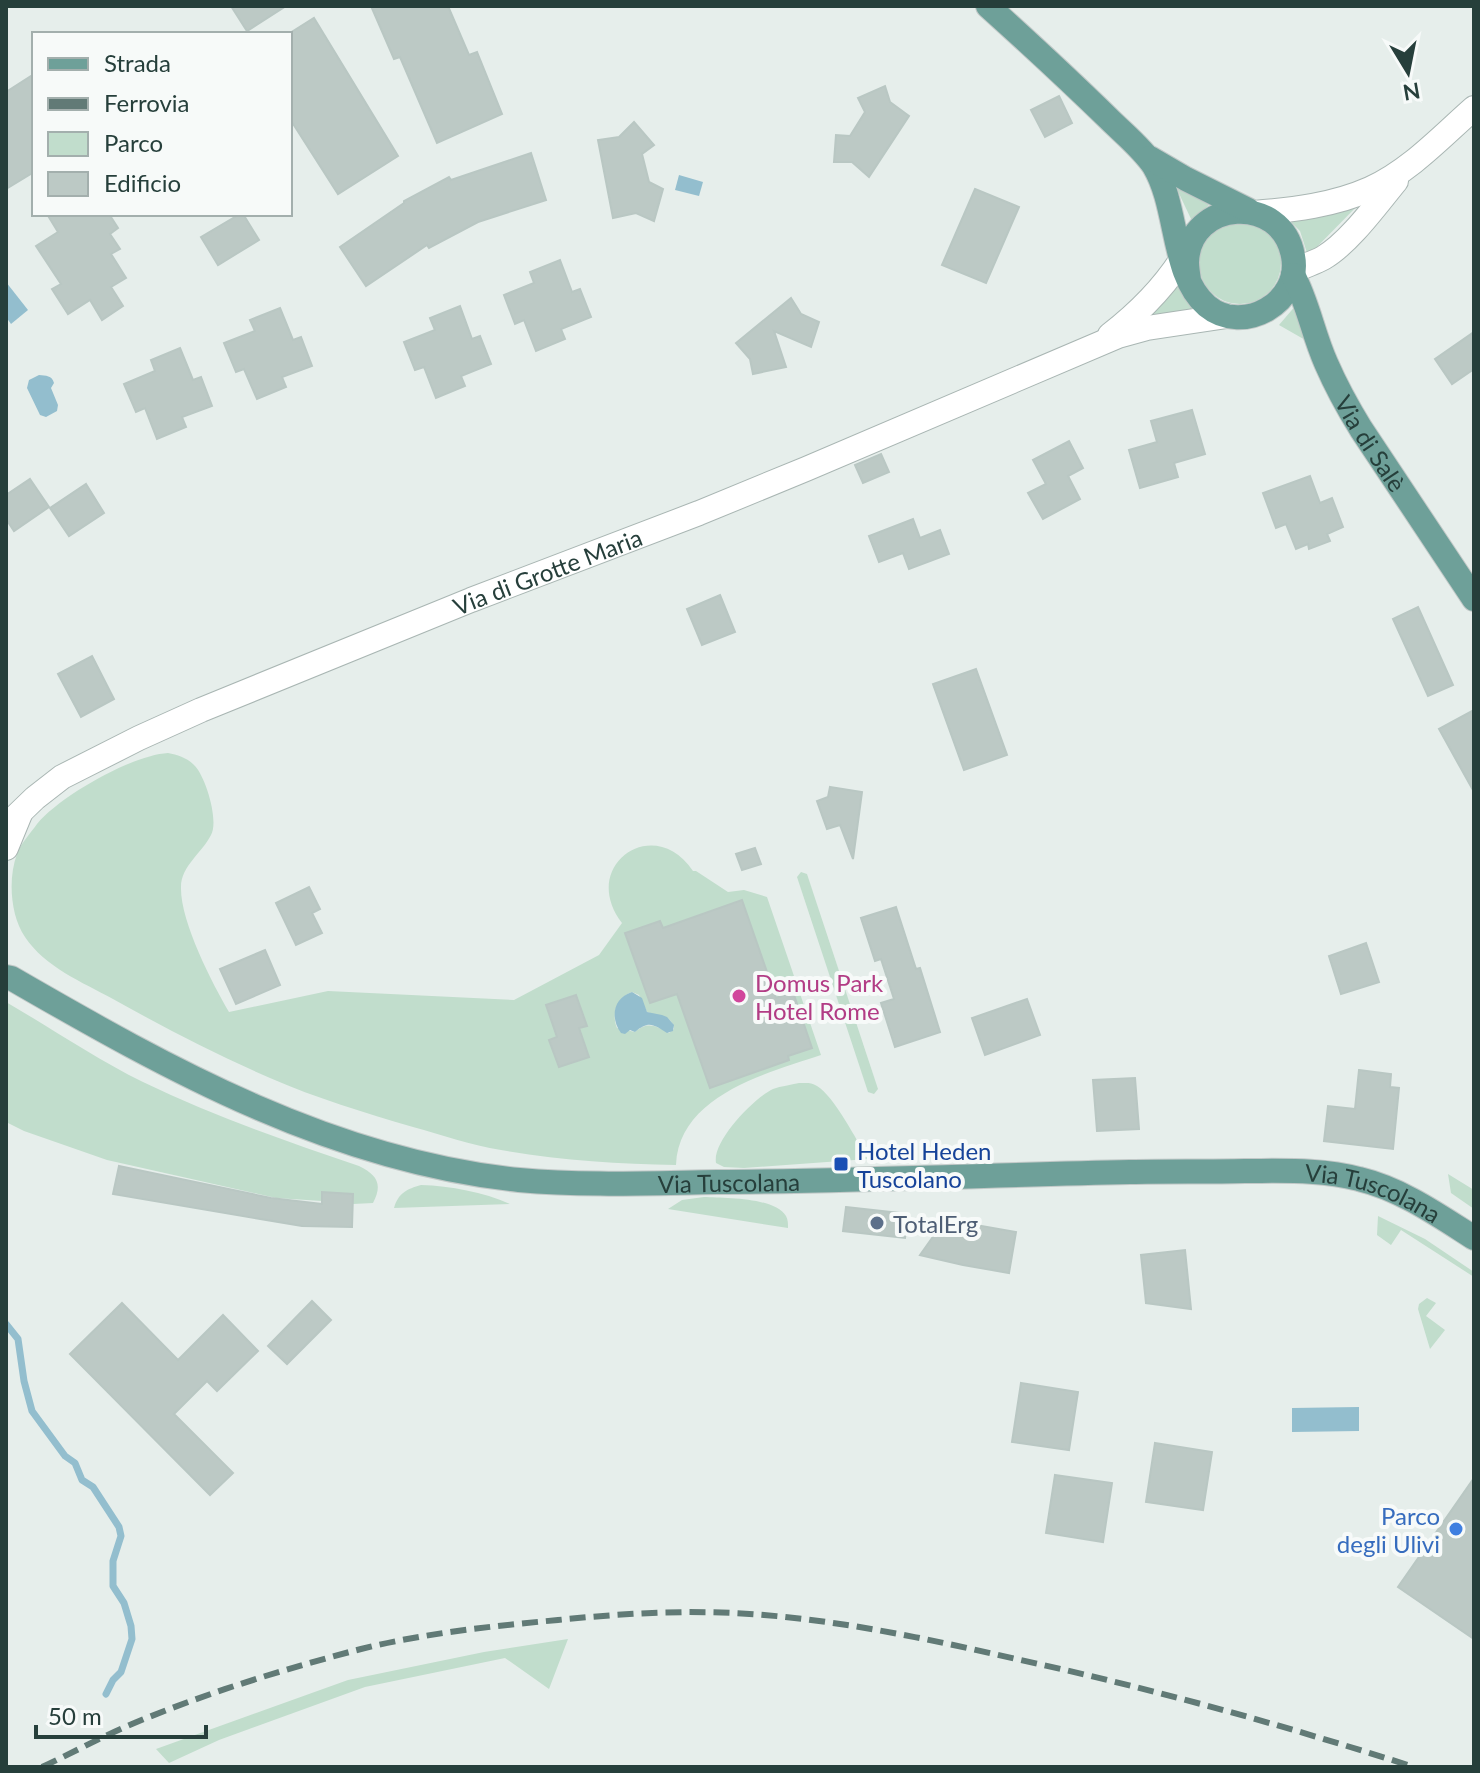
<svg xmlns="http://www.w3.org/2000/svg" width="1480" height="1773" viewBox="0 0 1480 1773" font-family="Lato,sans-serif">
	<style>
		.green { fill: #c1ddcc; fill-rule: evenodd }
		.water { fill: #93bece }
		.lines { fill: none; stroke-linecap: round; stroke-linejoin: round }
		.stream { stroke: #93bece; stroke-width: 7 }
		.building { fill: #bcc9c5; stroke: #b9c7c3; stroke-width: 2 }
		.minor-casing { stroke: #a9b6b3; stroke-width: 26 }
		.major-casing { stroke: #c2c9c8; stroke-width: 26 }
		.minor { stroke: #fff; stroke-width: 24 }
		.major { stroke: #6ea099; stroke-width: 24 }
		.rail { stroke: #617a76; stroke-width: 6; stroke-dasharray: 16 8; stroke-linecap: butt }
		.hotel-dot { fill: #d1479c; stroke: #f7faf9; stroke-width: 3 }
		.transit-dot { fill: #1a4fb4; stroke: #f7faf9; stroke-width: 3 }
		.service-dot { fill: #5c6f8a; stroke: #f7faf9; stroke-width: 3 }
		.shop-dot { fill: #3f7fe0; stroke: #f7faf9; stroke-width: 3 }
		.labels { text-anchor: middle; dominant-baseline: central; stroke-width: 8; stroke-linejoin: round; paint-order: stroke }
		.street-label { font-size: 24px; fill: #263f3b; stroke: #f7faf9 }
		.hotel-label { font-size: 24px; fill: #b23c85; stroke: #f7faf9; text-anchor: start }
		.transit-label { font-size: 24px; fill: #164399; stroke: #f7faf9; text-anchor: start }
		.service-label { font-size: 24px; fill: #4e5e75; stroke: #f7faf9; text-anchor: start }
		.shop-label { font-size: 24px; fill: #366cbe; stroke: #f7faf9; text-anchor: end }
	</style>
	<rect width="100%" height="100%" fill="#e6eeeb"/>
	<g class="green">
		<polygon points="1174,183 1209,205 1192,221"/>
		<polygon points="1361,202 1308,256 1300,231 1286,217"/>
		<circle cx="1240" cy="263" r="41"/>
		<polygon points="1176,280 1183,296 1195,313 1147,321"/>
		<polygon points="1297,304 1307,341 1279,325"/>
		<path d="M168 753C178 755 188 758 195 766 206 778 219 821 211 835 202 853 181 866 181 887 180 921 212 983 229 1012L328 991 514 1000 599 955 622 923C578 866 654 812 693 871H696L728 892 744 890 767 897 821 1055C767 1073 679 1095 676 1165 618 1164 559 1160 501 1150 471 1145 442 1135 413 1127 365 1113 316 1098 270 1078 217 1055 163 1027 113 999 82 982 45 967 25 937 10 915 8 878 17 854 21 843 30 834 37 824 60 796 132 755 168 753ZM742 900 771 983 768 1001 793 993 812 1048 788 1056 789 1060 711 1087ZM660 921 685 991 650 1003 625 934ZM632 992 639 995 647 1012C657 1016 673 1015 674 1029L669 1033C656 1026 648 1021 635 1032L617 1028C611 1014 617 997 632 992ZM575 995 587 1026 557 1036 546 1005ZM579 1030 589 1056 559 1067 550 1040Z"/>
		<polygon points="801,872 807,874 878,1089 874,1094 868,1092 797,877"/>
		<path d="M6 1002C51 1028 96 1059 143 1082 213 1116 286 1141 359 1166 377 1175 383 1184 373 1203L353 1204 352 1194 323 1192 322 1201 276 1198 107 1160 24 1131 6 1122Z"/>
		<path d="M799 1083C806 1083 811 1082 817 1086 834 1096 857 1141 868 1159L744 1168 724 1167 716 1163C712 1141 754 1098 773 1089 781 1086 791 1085 799 1083Z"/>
		<polygon points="1448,1174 1474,1190 1474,1209 1451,1193"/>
		<path d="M421 1185C451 1186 483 1192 510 1204L394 1208C398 1193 407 1189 421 1185Z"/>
		<path d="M704 1197C724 1198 774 1197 786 1216 788 1220 788 1223 788 1228L668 1209 682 1200Z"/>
		<polygon points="1378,1216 1425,1239 1474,1272 1474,1277 1401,1230 1391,1245 1377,1235"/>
		<polygon points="1427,1298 1436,1303 1426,1316 1445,1330 1430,1349 1418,1309 1419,1304"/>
		<polygon points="568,1639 549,1689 505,1658 365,1687 219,1740 169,1763 156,1749 348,1680 484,1652"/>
	</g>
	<g class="water">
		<polygon points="679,175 703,182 699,196 675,190"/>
		<polygon points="6,282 28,310 11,324 6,317"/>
		<path d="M39 375C46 376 52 375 54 383L51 388 58 405 57 411 46 417 40 415 27 388 29 380Z"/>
		<path d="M632 992 642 998 647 1012 662 1015 667 1017 674 1025 673 1031 667 1033C654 1025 649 1020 635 1032L630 1030 625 1034 621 1033C610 1018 613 998 632 992Z"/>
		<polygon points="1359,1407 1359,1431 1292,1432 1292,1408"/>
	</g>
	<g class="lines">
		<polyline class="stream" points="6,1324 18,1339 24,1381 32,1411 65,1456 75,1463 82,1480 93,1487 119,1527 121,1536 113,1561 113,1586 124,1603 131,1626 132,1639 121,1672 113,1680 106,1694"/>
	</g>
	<g class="building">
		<polygon points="231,6 286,6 247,31"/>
		<polygon points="371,6 448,6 469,55 477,52 502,114 437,143 400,57 394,59"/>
		<polygon points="314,18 398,156 338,194 290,119 290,33"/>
		<polygon points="34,74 34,172 6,189 6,92"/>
		<polygon points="885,86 890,102 909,116 869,177 852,162 834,162 836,135 850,136 865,112 858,98"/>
		<polygon points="1059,96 1072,123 1045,137 1031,110"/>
		<polygon points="634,122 654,145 642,154 649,182 663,189 654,221 636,213 613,218 598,140 619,137"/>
		<polygon points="531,153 546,200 478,222 429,248 427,245 366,286 340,247 404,203 404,201 449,177 451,180"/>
		<polygon points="975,189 1019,207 986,283 942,265"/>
		<polygon points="47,214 109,214 118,228 110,234 120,249 111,254 126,278 111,287 123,306 102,320 90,300 68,314 52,289 61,284 36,246 58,232"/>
		<polygon points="240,214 243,214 259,240 218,265 201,237"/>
		<polygon points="560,260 572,292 580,289 591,317 561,329 565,339 536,351 524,320 515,324 504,295 534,283 530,272"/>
		<polygon points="791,298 801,314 819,322 811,347 774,331 786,367 753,374 750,359 736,343"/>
		<polygon points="460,306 472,339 480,336 491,364 461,376 465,386 436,398 424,367 415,370 404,342 435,330 430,318"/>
		<polygon points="280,308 293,340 301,337 312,366 282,377 286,387 257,399 244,369 236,372 224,343 255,331 250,320"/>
		<polygon points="1474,332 1474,369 1452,384 1435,359"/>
		<polygon points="180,348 193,380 201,377 212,406 182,417 186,427 157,439 145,408 136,412 124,384 155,371 151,360"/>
		<polygon points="1192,410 1205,454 1174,463 1178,477 1140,488 1129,450 1157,442 1151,421"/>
		<polygon points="1069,441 1083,468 1068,476 1080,499 1043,519 1028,493 1046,484 1033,460"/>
		<polygon points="881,454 889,472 863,483 855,465"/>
		<polygon points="1310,476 1320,503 1332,498 1343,527 1327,534 1330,541 1309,549 1308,544 1296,549 1286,524 1276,528 1263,493"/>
		<polygon points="30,479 49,507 14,531 6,519 6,495"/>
		<polygon points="86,484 104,513 69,536 50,508"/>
		<polygon points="913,519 920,538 940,530 949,554 909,569 903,553 879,562 869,536"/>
		<polygon points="720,595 735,632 702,645 687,609"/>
		<polygon points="1418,607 1453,685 1428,696 1393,619"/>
		<polygon points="92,656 114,699 81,717 58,674"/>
		<polygon points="976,669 1007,755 964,770 933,684"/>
		<polygon points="1474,710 1474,792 1439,729"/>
		<polygon points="830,787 862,792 853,859 840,825 827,829 817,801 828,797"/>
		<polygon points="755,848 761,864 742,870 736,854"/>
		<polygon points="309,887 320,909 312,913 322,933 296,945 276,903"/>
		<polygon points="742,900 776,998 793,992 812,1048 788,1056 789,1060 710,1088 677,994 650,1003 625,933 660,921 663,928"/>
		<polygon points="896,907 916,969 920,968 940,1032 895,1047 881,1003 894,999 881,959 875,961 861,918"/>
		<polygon points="1366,943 1379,982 1341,994 1329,956"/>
		<polygon points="265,950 280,985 236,1004 220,969"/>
		<polygon points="576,995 587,1026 579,1028 589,1057 559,1067 549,1040 557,1037 546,1005"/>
		<polygon points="1027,999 1040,1035 985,1055 972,1018"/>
		<polygon points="1359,1070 1391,1074 1390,1087 1399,1088 1393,1149 1324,1141 1328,1106 1355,1109"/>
		<polygon points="1135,1078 1139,1129 1097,1131 1093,1080"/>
		<polygon points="119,1166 271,1198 322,1204 322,1192 353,1194 352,1227 302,1226 113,1194"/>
		<polygon points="846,1207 908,1214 905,1238 843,1231"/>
		<polygon points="970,1224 1016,1232 1009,1273 963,1265 920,1255 937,1231 968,1236"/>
		<polygon points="1185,1250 1191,1309 1146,1303 1141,1255"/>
		<polygon points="312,1301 331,1320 287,1364 268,1346"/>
		<polygon points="122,1303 178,1360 223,1315 258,1351 217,1391 207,1381 174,1414 233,1473 210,1495 70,1354"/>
		<polygon points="1021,1383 1078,1392 1069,1450 1012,1442"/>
		<polygon points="1155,1443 1212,1452 1203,1510 1146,1502"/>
		<polygon points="1055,1475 1112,1483 1103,1542 1046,1533"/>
		<polygon points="1474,1478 1474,1639 1398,1587"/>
	</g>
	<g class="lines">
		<defs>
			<g id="minor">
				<path d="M1254 213C1293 210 1334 205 1370 189 1410 171 1442 136 1474 108"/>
				<path d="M1294 271C1303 266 1314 263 1323 258 1349 243 1377 204 1396 181"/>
				<path d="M1110 335C1141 311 1170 281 1189 247"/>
				<path id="s1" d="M6 826 35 798 62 777 139 738 201 710 471 600 699 513 806 469 1118 336 1147 328 1227 316"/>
				<polyline points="6,848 20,814"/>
			</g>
			<g id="major">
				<path d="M988 6C1029 43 1069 80 1108 118 1123 133 1142 148 1154 166 1179 208 1171 275 1207 306 1243 336 1302 302 1293 256 1282 193 1189 199 1187 262 1187 268 1188 274 1189 280"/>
				<polyline points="1150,158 1186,179 1248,210"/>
				<path id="s2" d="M1293 275C1308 303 1313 334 1326 363 1336 386 1348 408 1361 429L1474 599"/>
				<path id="s3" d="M6 977 11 978C170 1070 333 1161 519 1180 584 1186 652 1183 717 1182 855 1181 993 1175 1130 1172 1168 1171 1207 1172 1245 1171 1283 1171 1322 1169 1359 1179 1401 1189 1438 1215 1474 1238"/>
			</g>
		</defs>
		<use href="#minor" class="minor-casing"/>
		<use href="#major" class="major-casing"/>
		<use href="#minor" class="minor"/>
		<use href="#major" class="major"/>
		<path class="rail" d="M42 1767C72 1753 101 1737 132 1724 206 1693 284 1669 361 1649 425 1633 493 1626 558 1620 626 1613 696 1609 764 1615 849 1622 933 1640 1016 1659 1150 1688 1283 1725 1414 1767"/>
	</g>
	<circle class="hotel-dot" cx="739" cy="996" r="8"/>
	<rect class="transit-dot" x="833" y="1156" width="16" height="16" rx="4"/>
	<circle class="service-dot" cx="877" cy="1223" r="8"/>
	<circle class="shop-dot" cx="1456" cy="1529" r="8"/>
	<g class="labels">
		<g class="street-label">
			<text stroke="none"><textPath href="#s2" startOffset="186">Via di Salè</textPath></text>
			<text stroke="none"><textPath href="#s1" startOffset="602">Via di Grotte Maria</textPath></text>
			<text stroke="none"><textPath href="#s3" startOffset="766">Via Tuscolana</textPath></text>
			<text stroke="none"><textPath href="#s3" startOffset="1414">Via Tuscolana</textPath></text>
		</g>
		<g class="hotel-label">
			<text x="755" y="982">Domus Park<tspan x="755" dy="28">Hotel Rome</tspan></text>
		</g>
		<g class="transit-label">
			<text x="857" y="1150">Hotel Heden<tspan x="857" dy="28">Tuscolano</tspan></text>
		</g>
		<g class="service-label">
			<text x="893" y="1223">TotalErg</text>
		</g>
		<g class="shop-label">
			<text x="1440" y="1515">Parco<tspan x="1440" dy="28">degli Ulivi</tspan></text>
		</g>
	</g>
	<rect width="1480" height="1773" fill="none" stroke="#263f3b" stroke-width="16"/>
	<rect x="32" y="32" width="260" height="184" fill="#f7faf9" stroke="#a3afad" stroke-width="2"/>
	<rect x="48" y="58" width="40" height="12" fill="#6ea099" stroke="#a3afad" stroke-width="2"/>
	<text x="104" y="72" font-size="24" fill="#263f3b">Strada</text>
	<rect x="48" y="98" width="40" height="12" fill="#617a76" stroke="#a3afad" stroke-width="2"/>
	<text x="104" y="112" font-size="24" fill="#263f3b">Ferrovia</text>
	<rect x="48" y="132" width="40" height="24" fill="#c1ddcc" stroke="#a3afad" stroke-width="2"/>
	<text x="104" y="152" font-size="24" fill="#263f3b">Parco</text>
	<rect x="48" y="172" width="40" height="24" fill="#bcc9c5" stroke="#a3afad" stroke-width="2"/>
	<text x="104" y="192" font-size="24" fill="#263f3b">Edificio</text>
	<g transform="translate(1408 72) rotate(170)" stroke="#f7faf9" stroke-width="6" paint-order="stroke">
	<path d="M0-6L14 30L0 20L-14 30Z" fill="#263f3b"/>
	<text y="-12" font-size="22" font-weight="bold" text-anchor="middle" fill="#263f3b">N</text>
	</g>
	<path d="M36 1725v12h170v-12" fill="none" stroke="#263f3b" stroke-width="4"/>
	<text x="48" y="1725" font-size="24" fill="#263f3b" stroke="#f7faf9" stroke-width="6" paint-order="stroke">50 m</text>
</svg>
